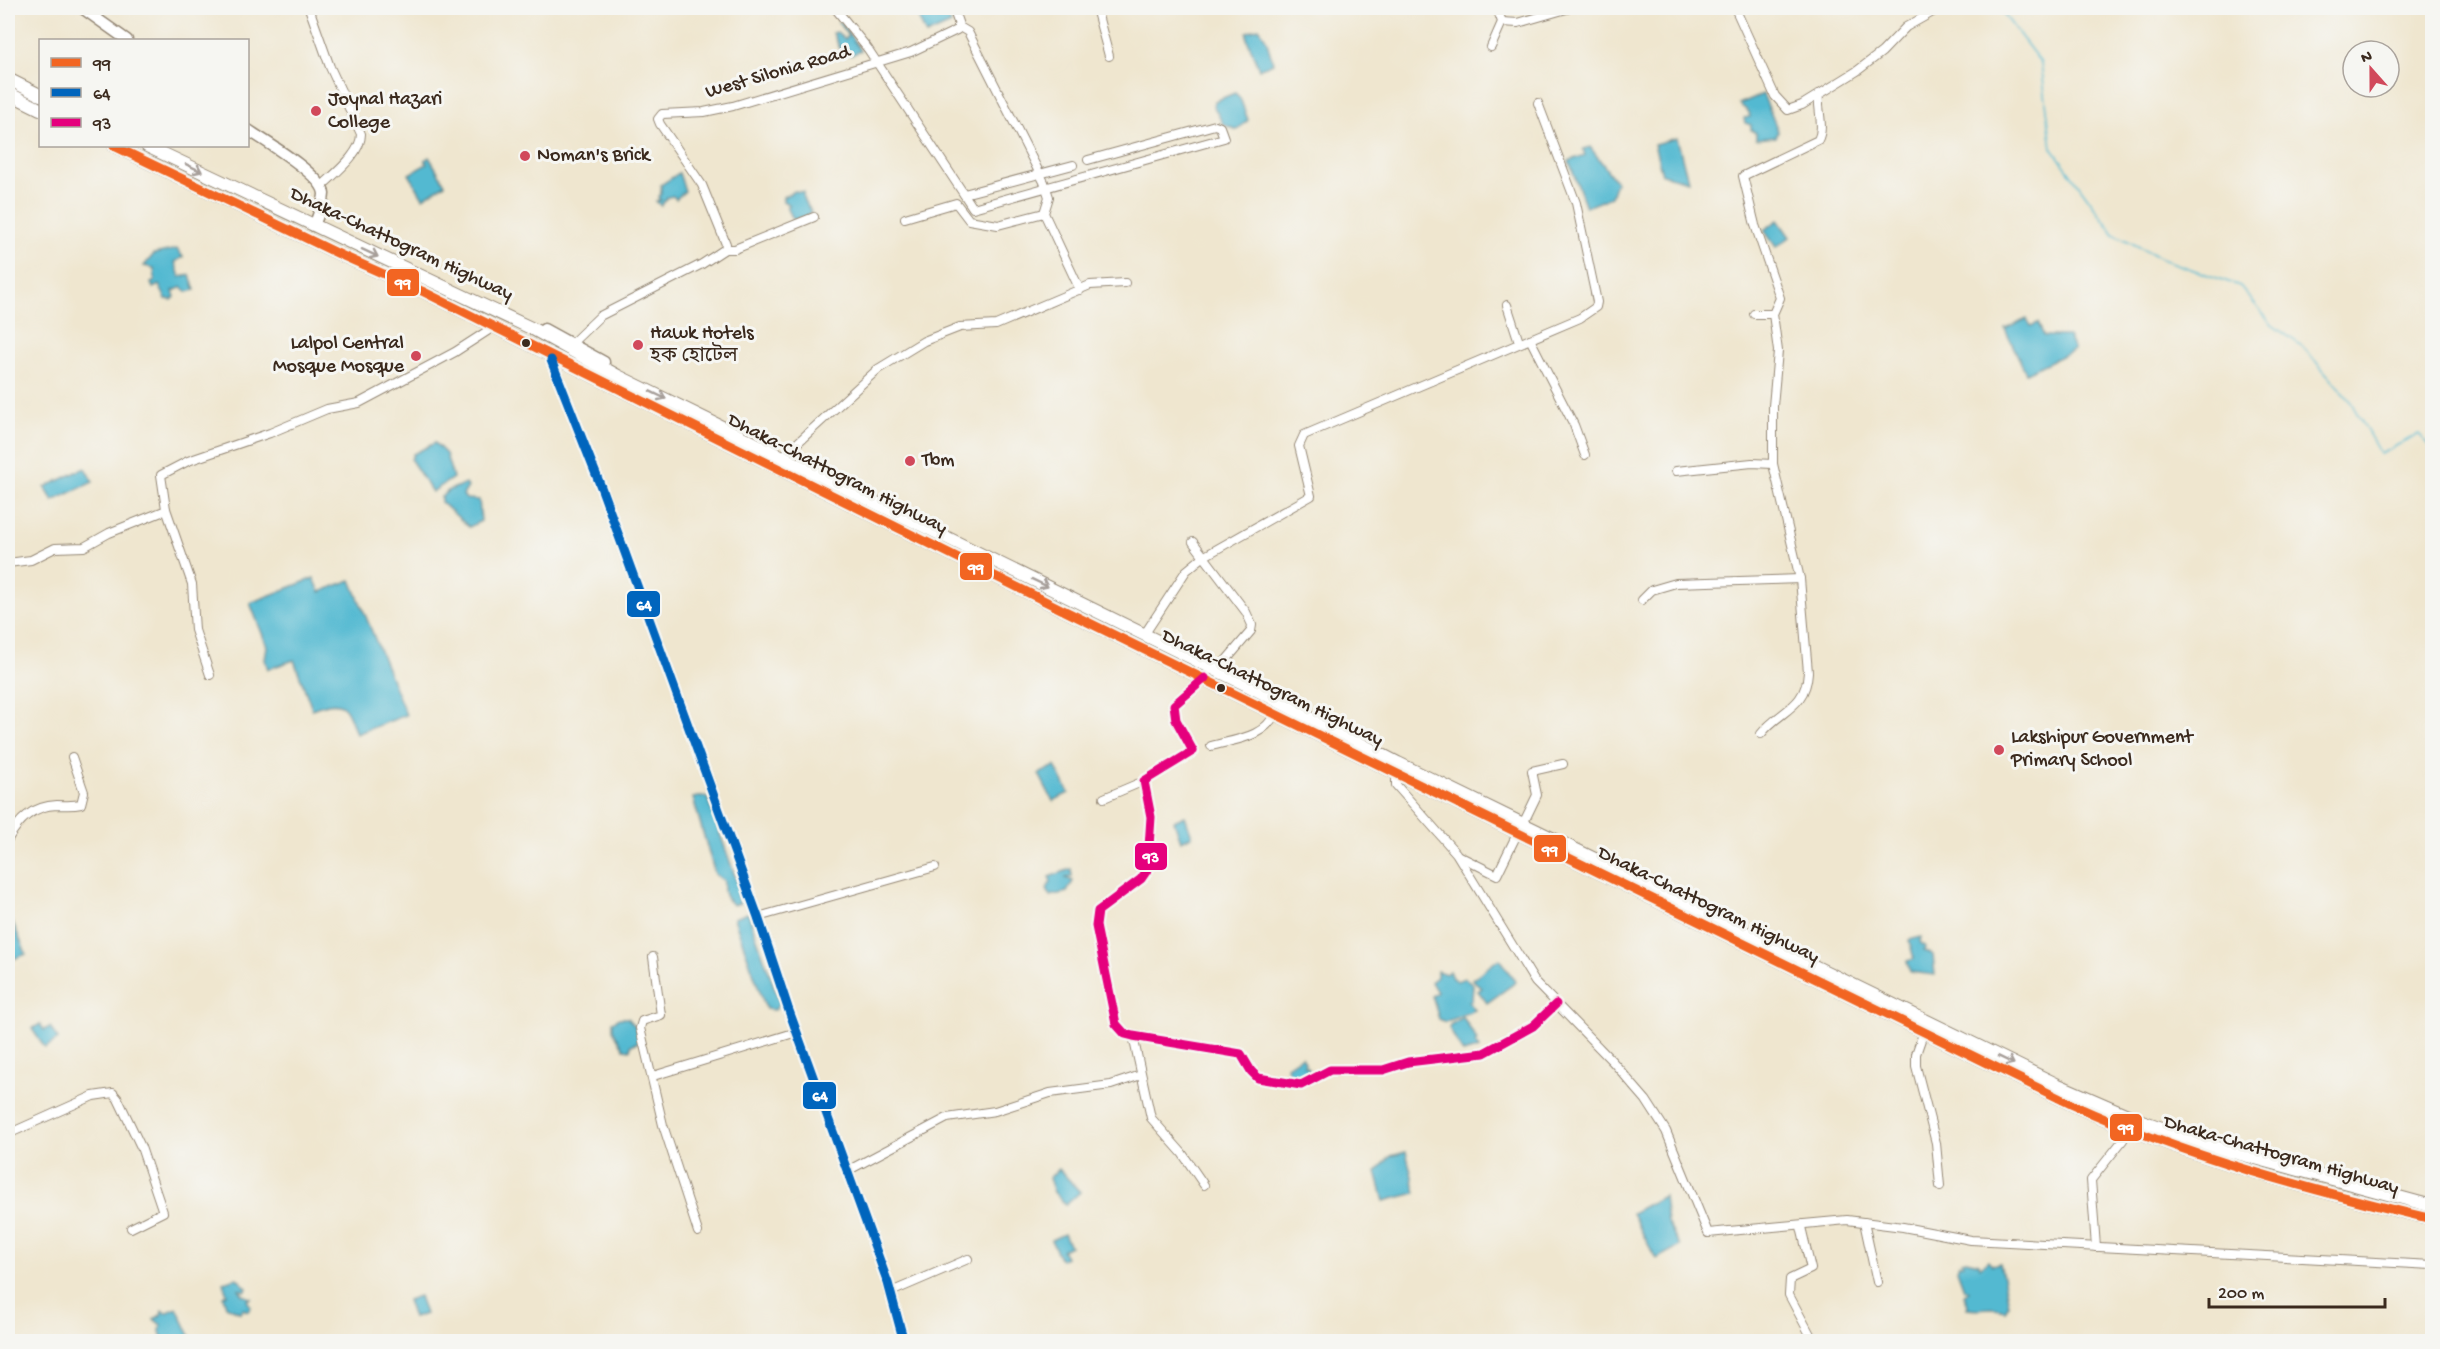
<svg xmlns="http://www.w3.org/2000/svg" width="2440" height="1349" viewBox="0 0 2440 1349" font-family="'Gochi Hand','Noto Sans Bengali',sans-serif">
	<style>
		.water { fill: #53b9d1; stroke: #477278; stroke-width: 1.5 }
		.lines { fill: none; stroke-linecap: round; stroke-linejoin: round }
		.stream { stroke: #53b9d1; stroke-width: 1.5 }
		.minor-casing { stroke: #958876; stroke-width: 10 }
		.major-casing { stroke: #958876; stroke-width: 13 }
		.highway-casing { stroke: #958876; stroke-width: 14 }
		.minor { stroke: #fff; stroke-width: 8 }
		.major { stroke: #fff; stroke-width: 10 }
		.highway { stroke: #fff; stroke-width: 12 }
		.bus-1-casing { stroke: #f6f6f2; stroke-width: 14 }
		.bus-2-casing { stroke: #f6f6f2; stroke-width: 14 }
		.bus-3-casing { stroke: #f6f6f2; stroke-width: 14 }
		.bus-1 { stroke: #f26522; stroke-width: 9 }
		.bus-2 { stroke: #0065bd; stroke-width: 9 }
		.bus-3 { stroke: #e5007d; stroke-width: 9 }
		.oneway { stroke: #a79f9a }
		.poi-dot { fill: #d1495b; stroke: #f6f6f2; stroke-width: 2 }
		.bus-dot { fill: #3b2a1e; stroke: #f6f6f2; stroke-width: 2 }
		.labels { text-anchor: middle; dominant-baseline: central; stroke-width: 6; stroke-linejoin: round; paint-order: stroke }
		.street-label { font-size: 20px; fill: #3b2a1e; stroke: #f6f6f2 }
		.poi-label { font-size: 20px; fill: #3b2a1e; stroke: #f6f6f2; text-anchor: start }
		.line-badge { stroke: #f6f6f2; stroke-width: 2 }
		.badge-label { font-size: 16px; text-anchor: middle; font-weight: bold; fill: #fff }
	</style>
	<rect width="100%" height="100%" fill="#f6f6f2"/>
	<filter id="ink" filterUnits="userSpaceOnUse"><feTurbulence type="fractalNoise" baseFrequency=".0167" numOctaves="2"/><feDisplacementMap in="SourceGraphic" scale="12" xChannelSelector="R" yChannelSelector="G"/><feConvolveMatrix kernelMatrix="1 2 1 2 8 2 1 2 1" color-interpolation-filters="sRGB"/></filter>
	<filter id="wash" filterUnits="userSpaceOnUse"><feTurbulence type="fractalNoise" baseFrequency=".008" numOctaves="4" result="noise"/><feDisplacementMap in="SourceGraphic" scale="24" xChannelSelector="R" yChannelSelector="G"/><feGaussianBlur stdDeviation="1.35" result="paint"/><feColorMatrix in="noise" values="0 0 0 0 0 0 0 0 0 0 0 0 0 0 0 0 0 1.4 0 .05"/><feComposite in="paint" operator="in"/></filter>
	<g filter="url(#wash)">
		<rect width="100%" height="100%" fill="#efe6cf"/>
		<g class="water">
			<polygon points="917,8 944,8 951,24 926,35 915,10"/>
			<polygon points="838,22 841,22 861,51 851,55 842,53 833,33 837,32 845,39 848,36"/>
			<polygon points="1259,28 1266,39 1273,63 1259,69 1247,39 1247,32"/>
			<polygon points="1235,93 1240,98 1248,120 1237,130 1223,124 1213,105 1215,101"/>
			<polygon points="1763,94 1778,131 1776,137 1756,139 1756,133 1751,130 1751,125 1745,123 1744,118 1750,117 1749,112 1739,104"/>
			<polygon points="1677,138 1688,181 1662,174 1654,144"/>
			<polygon points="1590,147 1616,182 1611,197 1586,207 1569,161 1585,155 1583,149"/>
			<polygon points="429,157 445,184 423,198 409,174 427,164 425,160"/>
			<polygon points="679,173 685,191 676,199 673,196 668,197 661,206 656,201 661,200 658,198 661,194 661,185"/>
			<polygon points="794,191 803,192 804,201 811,211 804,219 800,217 797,220 793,219 787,207 790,205 783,201 783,197"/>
			<polygon points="1778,220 1790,237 1776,247 1764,230"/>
			<polygon points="177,249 183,257 175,262 180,277 190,275 195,290 188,292 182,287 173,291 175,297 172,300 166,299 159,285 153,288 151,283 155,281 154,268 144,266 154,254"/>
			<polygon points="2027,319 2031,326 2038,323 2044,336 2068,336 2074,350 2026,373 2005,329"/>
			<polygon points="435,443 446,454 453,478 432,492 411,460 413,454"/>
			<polygon points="85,468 93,482 53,501 45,487"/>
			<polygon points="466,484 468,487 463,495 466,499 479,500 481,521 469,527 441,502 441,497 449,490"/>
			<path d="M314 578 320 592 351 580 406 715 356 734C346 705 344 696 312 709L294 660 268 669 265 660 267 646 250 603Z"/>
			<polygon points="1055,766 1069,793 1053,801 1039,774"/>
			<path d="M698 797H707L741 893 737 895 740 903 734 905C724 899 723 892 724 881L715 874 693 798Z"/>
			<polygon points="1185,816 1192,836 1181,841 1174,821"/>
			<polygon points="1071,869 1072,876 1066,878 1073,881 1067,892 1050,896 1047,889 1051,881 1049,877"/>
			<polygon points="748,913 780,1003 775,1010 766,1009 734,918"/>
			<polygon points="13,923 26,954 8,961 8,926"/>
			<polygon points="1921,937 1920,942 1925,947 1924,951 1933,955 1935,975 1910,972 1907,961 1914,959 1909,940"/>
			<polygon points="1499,959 1516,982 1487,1003 1478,991 1482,988 1472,979"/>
			<polygon points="1437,971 1446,974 1449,971 1452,978 1457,981 1465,978 1473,984 1472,1000 1469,1002 1475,1010 1445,1022 1439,1019 1432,996 1437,992 1431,982 1437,977"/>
			<polygon points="1463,1017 1477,1040 1475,1043 1479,1048 1463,1053 1449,1028 1450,1025"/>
			<polygon points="619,1018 628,1018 635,1026 640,1041 631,1045 630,1050 624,1049 613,1030 613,1022"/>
			<polygon points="40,1024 44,1030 50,1027 58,1039 45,1048 32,1029"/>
			<polygon points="1302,1056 1305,1062 1304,1066 1308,1067 1310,1072 1307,1077 1289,1076 1287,1066"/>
			<polygon points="1406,1152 1416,1193 1384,1201 1376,1172 1391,1156"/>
			<polygon points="1059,1169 1080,1192 1066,1205 1054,1192 1049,1178"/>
			<polygon points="1664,1196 1667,1222 1680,1246 1656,1259 1632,1213"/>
			<polygon points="1064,1234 1070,1246 1062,1250 1066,1257 1061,1260 1051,1240"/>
			<path d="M1966 1260 1979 1263 1980 1267 1988 1260 1992 1265 2000 1263 2009 1304 2005 1310C1990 1305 1984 1311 1967 1308L1968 1305 1964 1295 1968 1291 1964 1289 1957 1270 1959 1264H1963L1962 1261Z"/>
			<polygon points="237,1278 247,1288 245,1291 239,1289 243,1295 251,1298 247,1300 251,1307 248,1311 243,1309 241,1313 226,1306 223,1296 227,1294 223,1282"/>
			<polygon points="419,1296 425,1314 413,1318 407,1300"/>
			<polygon points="177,1308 191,1338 184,1341 164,1341 160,1332 161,1325 154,1319 161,1315 162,1310 166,1313"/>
		</g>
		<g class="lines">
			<polyline class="stream" points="1999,8 2041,63 2052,148 2114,234 2165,260 2240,286 2272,325 2302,346 2349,399 2380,454 2419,434 2432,449"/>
		</g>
	</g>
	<g filter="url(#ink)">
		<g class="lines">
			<defs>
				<g id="minor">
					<path d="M309 8 330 67 361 134C361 154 335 173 321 187"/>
					<polyline points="835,8 868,49 973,208 1224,138 1220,127 1215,125 1088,160"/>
					<polyline points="1096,8 1109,56"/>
					<polyline points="1735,8 1775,96 1788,110 1802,105 1857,71 1882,52 1906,27 1940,8"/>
					<polyline points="1502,22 1518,23 1570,8"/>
					<polyline points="958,26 968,32 1044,182 1049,197 1044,213 1080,290"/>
					<polyline points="1491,47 1502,22 1497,8"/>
					<polyline points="964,194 1073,165"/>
					<polyline points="905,218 956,203 969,220 998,225 1044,213"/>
					<polyline points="725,249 735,249 814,217"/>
					<polyline points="1507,305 1519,342"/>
					<polyline points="1754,314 1773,314"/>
					<polyline points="1530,339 1574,425 1585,455"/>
					<polyline points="572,343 600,316 702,264 725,249 726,244 702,185 660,124 658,119 662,114 704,112 733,106 911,52 957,30 959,25 953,8"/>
					<polyline points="782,457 878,369 924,341 960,327 996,325 1090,285 1125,283"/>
					<polyline points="1676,471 1752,463 1773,464"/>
					<polyline points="166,509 192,584 195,630 210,675"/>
					<polyline points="1193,542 1246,612 1252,625 1251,631 1217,671"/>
					<polyline points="8,563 31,560 55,548 84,547 109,533 164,511 166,509 161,475 188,461 270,433 327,409 359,403 455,352 489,330"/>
					<polyline points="1642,600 1652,590 1676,583 1800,579"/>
					<polyline points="1144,635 1186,571 1203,557 1311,496 1299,446 1304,435 1580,318 1596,307 1597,302 1576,203 1538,103"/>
					<polyline points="1205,678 1174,705 1176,720 1193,751 1144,781 1151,817 1149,847 1152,863 1141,879 1098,911 1096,926 1116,1024 1125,1034 1133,1036 1241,1054 1251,1071 1258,1078 1301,1085 1330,1070 1383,1070 1408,1062 1484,1053 1533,1026 1556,1004"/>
					<path d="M1761 734C1779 710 1806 709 1808 672L1800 579 1773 464V406L1778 351 1773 314 1780 298 1755 225 1743 176 1818 140C1825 127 1817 109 1819 94"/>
					<path d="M1211 746C1237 739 1264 738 1276 712"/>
					<polyline points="1396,771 1396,785 1456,853 1535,982 1613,1062 1646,1100 1666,1131 1708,1233 1847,1220 1903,1227 1971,1240 2432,1265"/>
					<polyline points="1104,798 1144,781"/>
					<polyline points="1523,824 1537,795 1532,771 1563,764"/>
					<path d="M8 839C19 820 32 806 57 805 66 805 72 806 81 804L84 792 72 757"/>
					<polyline points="1459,856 1497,875 1517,834"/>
					<polyline points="758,917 935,867"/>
					<polyline points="653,957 661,1015 642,1021 640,1028 663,1125 698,1232"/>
					<polyline points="1924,1031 1916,1054 1916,1066 1936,1143 1940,1186"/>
					<polyline points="1133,1036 1151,1118 1182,1153 1204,1185"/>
					<polyline points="653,1076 797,1032"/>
					<polyline points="8,1134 93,1096 113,1093 118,1099 141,1147 163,1212 131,1228"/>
					<polyline points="849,1170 947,1118 995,1111 1050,1093 1111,1085 1141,1075"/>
					<polyline points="1864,1222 1877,1282"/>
					<polyline points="1801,1227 1811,1269 1790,1279 1789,1295 1814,1342"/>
					<polyline points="2096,1247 2091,1180 2123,1140 2125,1128"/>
					<polyline points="891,1292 968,1259"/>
				</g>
				<g id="major">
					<polyline points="82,8 127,40"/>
					<path d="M248 130C263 140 323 175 324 194 324 203 317 217 314 226"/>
					<polyline points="544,329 604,362"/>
					<polyline points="551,360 601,487 758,917 788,1008 888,1283 904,1342"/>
				</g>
				<g id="highway">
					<polyline points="8,79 40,95"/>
					<polyline points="8,93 40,109"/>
					<path d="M114 146 341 255 422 291 1061 609 2073 1105C2188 1157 2310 1190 2432 1219"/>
					<polyline points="147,146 533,329 618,376 1245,684 1398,763 2056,1084 2139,1120 2222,1149 2432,1206"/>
				</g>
			</defs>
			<use href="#minor" class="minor-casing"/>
			<use href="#major" class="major-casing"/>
			<use href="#highway" class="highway-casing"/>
			<use href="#minor" class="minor"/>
			<use href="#major" class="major"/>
			<use href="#highway" class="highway"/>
			<defs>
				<path id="bus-1" d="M114 146 341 255 422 291 1061 609 2073 1105C2188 1157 2310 1190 2432 1219"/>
				<polyline id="bus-2" points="551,360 601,487 758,917 788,1008 888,1283 904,1342"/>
				<polyline id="bus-3" points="1205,678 1174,705 1176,720 1193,751 1144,781 1151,817 1149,847 1152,863 1141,879 1098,911 1096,926 1116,1024 1125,1034 1133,1036 1241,1054 1251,1071 1258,1078 1301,1085 1330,1070 1383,1070 1408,1062 1484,1053 1533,1026 1556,1004"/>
			</defs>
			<use href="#bus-1" class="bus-1-casing"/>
			<use href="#bus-2" class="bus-2-casing"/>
			<use href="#bus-3" class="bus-3-casing"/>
			<use href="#bus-1" class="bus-1"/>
			<use href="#bus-2" class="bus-2"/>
			<use href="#bus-3" class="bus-3"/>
		</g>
		<defs><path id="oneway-shaft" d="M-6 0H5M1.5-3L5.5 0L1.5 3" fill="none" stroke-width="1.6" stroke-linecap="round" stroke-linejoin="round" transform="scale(1.5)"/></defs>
		<g class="oneway">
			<use href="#oneway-shaft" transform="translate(194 168) rotate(25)"/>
			<use href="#oneway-shaft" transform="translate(370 253) rotate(25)"/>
			<use href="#oneway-shaft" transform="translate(658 395) rotate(26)"/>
			<use href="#oneway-shaft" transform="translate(1040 583) rotate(26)"/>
			<use href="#oneway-shaft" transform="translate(2006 1060) rotate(26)"/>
		</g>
	</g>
	<g class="poi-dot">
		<circle cx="316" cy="111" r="6"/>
		<circle cx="525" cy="156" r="6"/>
		<circle cx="638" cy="345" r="6"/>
		<circle cx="416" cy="356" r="6"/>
		<circle cx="910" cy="461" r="6"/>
		<circle cx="1999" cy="750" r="6"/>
	</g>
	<g class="bus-dot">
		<circle cx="526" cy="343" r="5"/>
		<circle cx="1221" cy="688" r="5"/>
	</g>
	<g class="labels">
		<g class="street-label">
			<text transform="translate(778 73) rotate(-16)">West Silonia Road</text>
			<text transform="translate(401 245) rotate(25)">Dhaka-Chattogram Highway</text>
			<text transform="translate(837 475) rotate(27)">Dhaka-Chattogram Highway</text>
			<text transform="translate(1272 689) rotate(26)">Dhaka-Chattogram Highway</text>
			<text transform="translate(1708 906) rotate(26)">Dhaka-Chattogram Highway</text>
			<text transform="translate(2281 1156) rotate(16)">Dhaka-Chattogram Highway</text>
		</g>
		<g class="poi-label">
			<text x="328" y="100">Joynal Hazari<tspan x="328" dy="23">College</tspan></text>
			<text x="537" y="156">Noman's Brick</text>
			<text x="650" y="334">Hawk Hotels<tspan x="650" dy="23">হক হোটেল</tspan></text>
			<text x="404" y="344" text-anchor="end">Lalpol Central<tspan x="404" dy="23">Mosque Mosque</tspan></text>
			<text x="922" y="461">Tbm</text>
			<text x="2011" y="738">Lakshipur Government<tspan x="2011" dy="23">Primary School</tspan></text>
		</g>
	</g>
	<g class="line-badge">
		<rect x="386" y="268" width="34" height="29" rx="6" fill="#f26522"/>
		<rect x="959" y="552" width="34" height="29" rx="6" fill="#f26522"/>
		<rect x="626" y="590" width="35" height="28" rx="6" fill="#0065bd"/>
		<rect x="1533" y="834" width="34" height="29" rx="6" fill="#f26522"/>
		<rect x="1134" y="842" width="34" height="29" rx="6" fill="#e5007d"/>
		<rect x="802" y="1081" width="35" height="29" rx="6" fill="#0065bd"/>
		<rect x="2109" y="1113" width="34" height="29" rx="6" fill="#f26522"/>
	</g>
	<g class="badge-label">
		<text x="403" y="288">99</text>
		<text x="976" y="573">99</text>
		<text x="644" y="610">64</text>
		<text x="1550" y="855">99</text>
		<text x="1151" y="862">93</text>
		<text x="820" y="1101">64</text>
		<text x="2126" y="1133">99</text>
	</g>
	<rect width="2440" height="1349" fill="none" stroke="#f6f6f2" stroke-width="30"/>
	<rect x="39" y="39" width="210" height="108" fill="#f6f6f2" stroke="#aba49d" stroke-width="1.5"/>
	<rect x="51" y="58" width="30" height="9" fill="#f26522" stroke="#aba49d" stroke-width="1.5"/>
	<text x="93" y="69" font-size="18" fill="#3b2a1e">99</text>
	<rect x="51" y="88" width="30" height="9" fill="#0065bd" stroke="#aba49d" stroke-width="1.5"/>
	<text x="93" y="99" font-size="18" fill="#3b2a1e">64</text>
	<rect x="51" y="118" width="30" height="9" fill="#e5007d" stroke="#aba49d" stroke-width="1.5"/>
	<text x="93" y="129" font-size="18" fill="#3b2a1e">93</text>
	<g transform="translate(2371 69) rotate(339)"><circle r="28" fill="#f6f6f2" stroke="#aba49d" stroke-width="1.5"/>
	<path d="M0-4.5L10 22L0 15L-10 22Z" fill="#d1495b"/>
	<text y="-9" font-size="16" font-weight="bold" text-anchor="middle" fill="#3b2a1e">N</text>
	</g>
	<path d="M2209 1298v9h176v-9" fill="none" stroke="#3b2a1e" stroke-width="3"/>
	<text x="2218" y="1298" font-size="18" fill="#3b2a1e" stroke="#f6f6f2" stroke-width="4.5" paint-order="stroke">200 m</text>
</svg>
